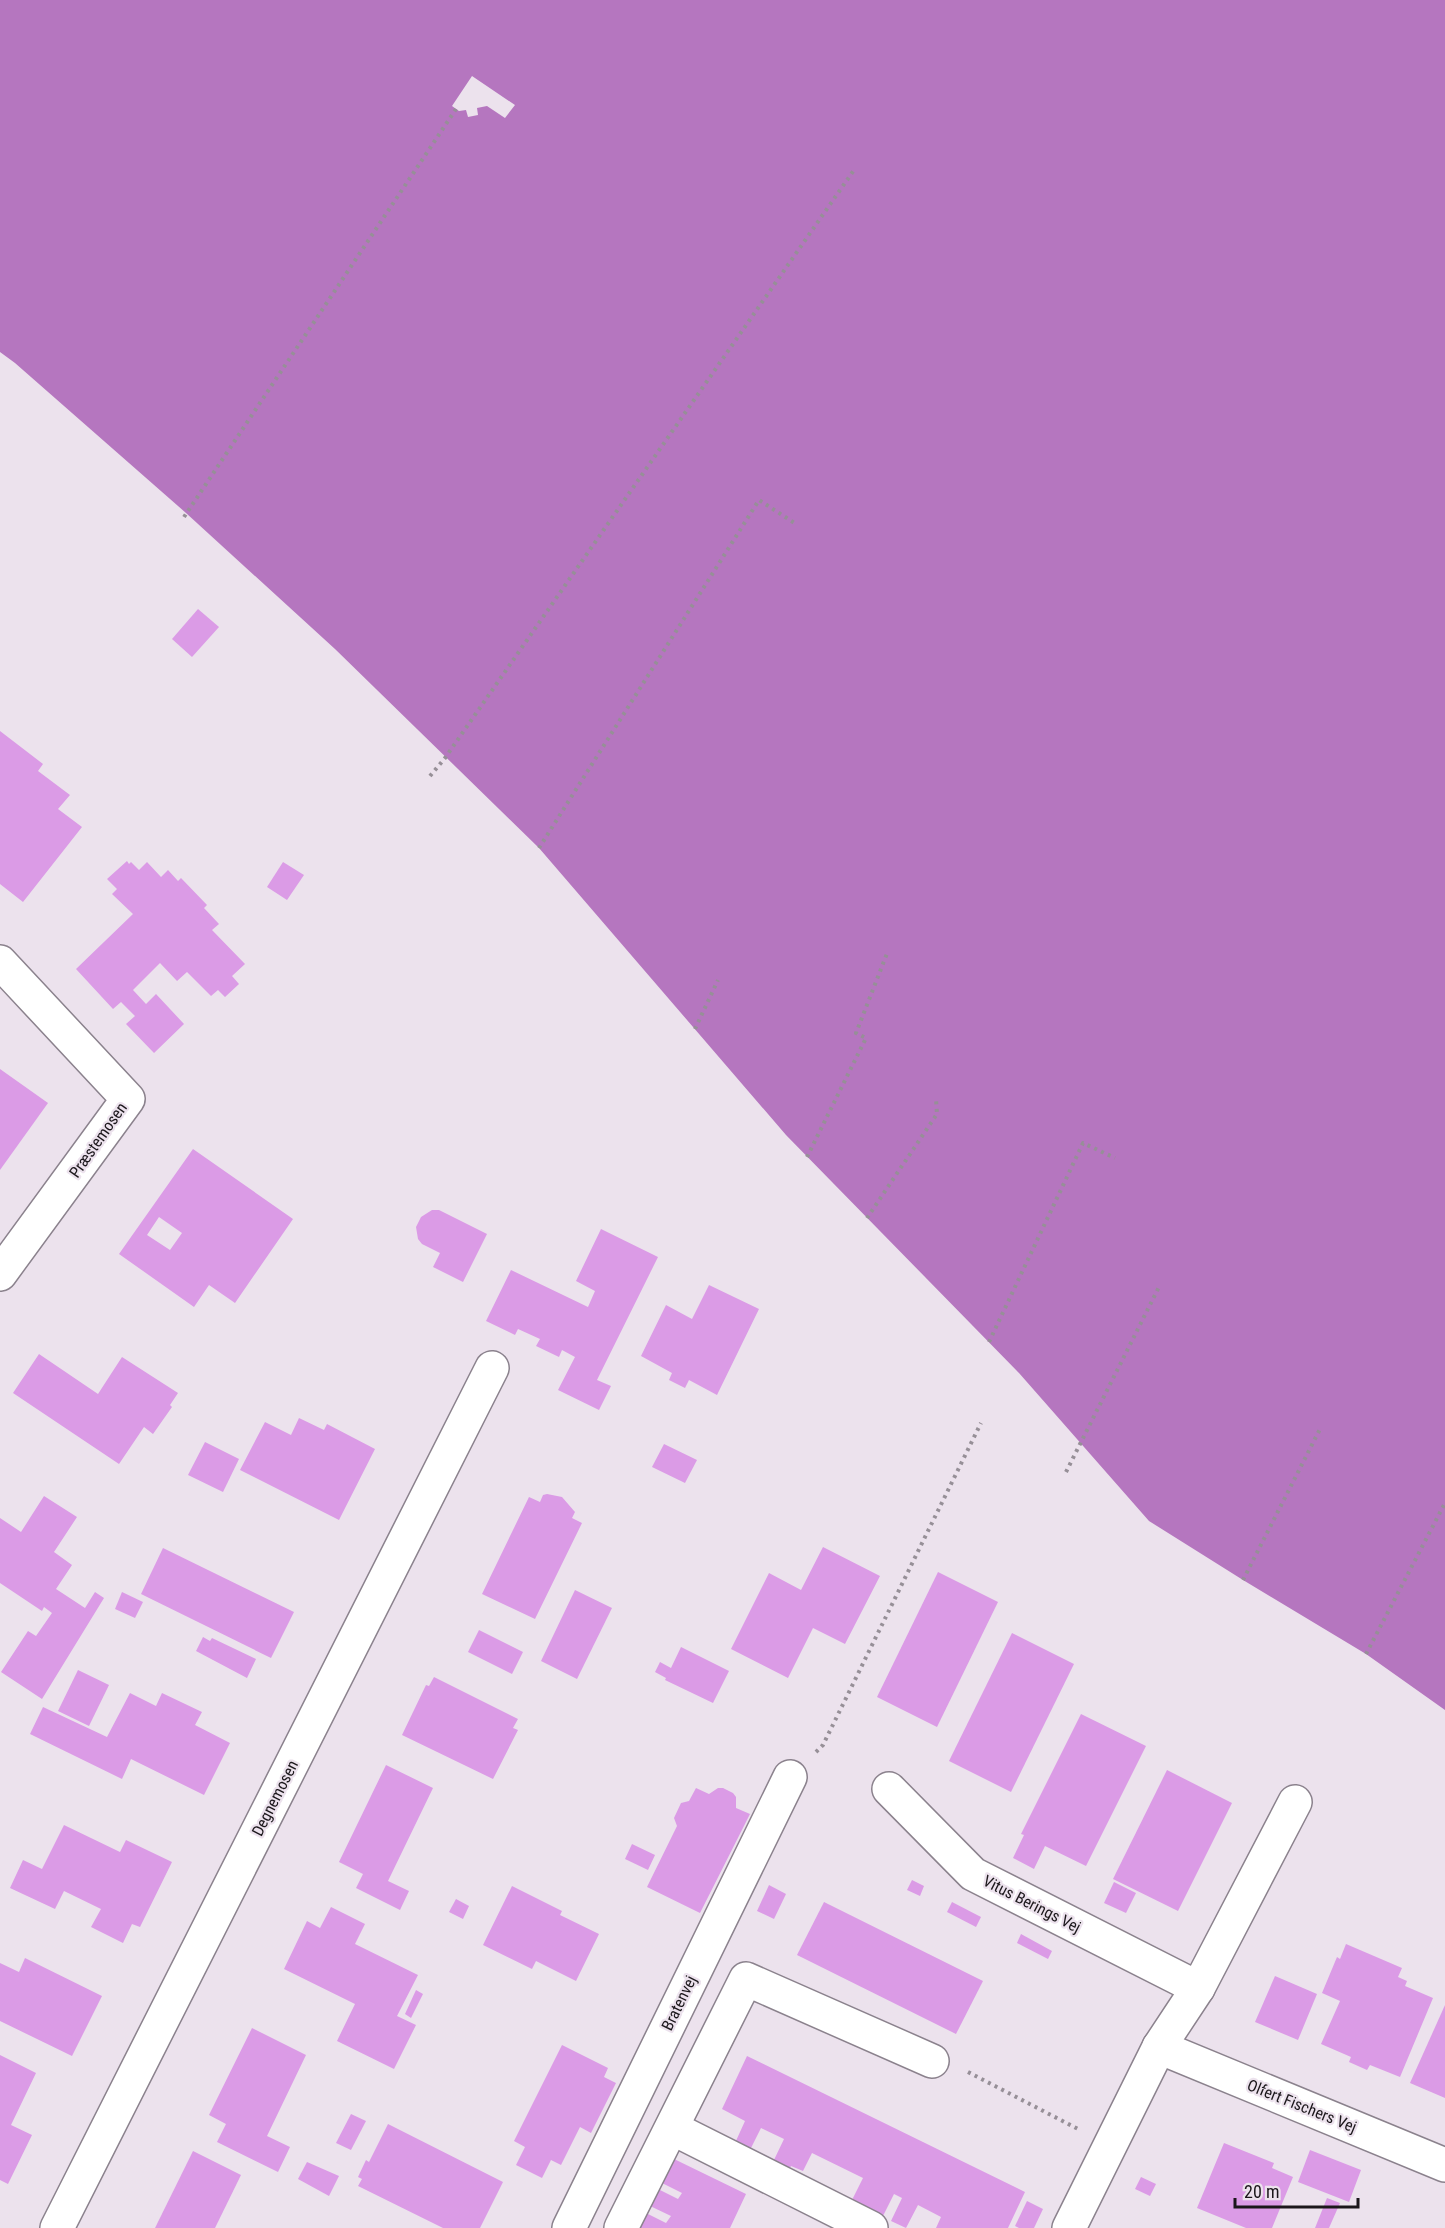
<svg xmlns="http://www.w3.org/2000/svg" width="1445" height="2228" viewBox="0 0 1445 2228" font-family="'Roboto Condensed',sans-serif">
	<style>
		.water { fill: #b576bf }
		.pier { fill: #ece2ed }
		.building { fill: #db9be6; fill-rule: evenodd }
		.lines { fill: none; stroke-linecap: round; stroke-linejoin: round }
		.street-casing { stroke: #8b828d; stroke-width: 36 }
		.path { stroke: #968f97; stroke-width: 4; stroke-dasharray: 3 4.5; stroke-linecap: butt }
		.street { stroke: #fff; stroke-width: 33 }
		.labels { text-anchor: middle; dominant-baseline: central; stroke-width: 4.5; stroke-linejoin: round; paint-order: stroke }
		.street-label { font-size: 16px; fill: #1b171b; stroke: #ece2ed }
	</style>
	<rect width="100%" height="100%" fill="#ece2ed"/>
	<polygon class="water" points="0,0 1445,0 1445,1710 1366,1654 1243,1580 1149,1521 1019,1373 786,1135 539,848 335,649 186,513 15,363 0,352"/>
	<polygon class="pier" points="472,76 515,105 505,118 487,106 477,108 478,115 468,117 466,110 459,111 452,106"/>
	<g class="building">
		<polygon points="198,609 219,627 192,657 172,639"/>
		<polygon points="0,731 43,764 38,771 70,795 58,809 82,827 23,902 0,884"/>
		<polygon points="127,861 129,864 131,862 139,870 147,862 161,877 168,870 178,881 181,878 207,905 204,908 219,924 212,930 245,964 232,976 239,984 225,997 218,990 211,996 187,972 177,981 160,963 133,990 146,1004 156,994 184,1024 154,1053 126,1024 135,1016 121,1002 113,1009 76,969 133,914 112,894 117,889 107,879"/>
		<polygon points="283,862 304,875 287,900 267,887"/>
		<polygon points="0,1069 48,1103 0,1170"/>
		<path d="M193 1149 293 1219 235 1303 209 1285 194 1307 119 1254ZM159 1217 182 1233 170 1250 147 1235Z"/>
		<polygon points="432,1210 439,1210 487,1234 463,1282 433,1267 440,1253 422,1244 418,1239 416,1227 421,1217"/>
		<polygon points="601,1229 658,1257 597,1380 611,1386 599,1410 558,1390 575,1357 562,1350 559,1357 536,1346 540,1339 518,1329 515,1335 486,1321 511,1270 588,1307 595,1291 576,1281"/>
		<polygon points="709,1285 759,1309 717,1395 689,1380 685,1388 669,1380 672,1373 641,1356 666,1305 692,1319"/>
		<polygon points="39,1354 98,1394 122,1357 178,1393 170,1405 172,1407 153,1434 144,1427 119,1464 13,1393"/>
		<polygon points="299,1418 324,1430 327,1424 375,1449 339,1520 240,1470 265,1422 291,1435"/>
		<polygon points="205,1442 239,1459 223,1492 188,1475"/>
		<polygon points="664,1444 697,1460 685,1483 652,1467"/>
		<polygon points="547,1494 562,1497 575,1512 572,1518 582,1523 535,1619 482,1594 529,1497 540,1502 543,1495"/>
		<polygon points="44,1496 77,1517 54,1552 72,1565 56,1589 85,1608 95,1592 104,1598 42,1699 1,1672 28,1631 36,1636 52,1613 44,1607 42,1611 0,1583 0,1518 21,1532"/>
		<polygon points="823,1547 880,1576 845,1644 813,1628 788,1678 731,1649 769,1573 801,1590"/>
		<polygon points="163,1548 294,1612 271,1658 141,1594"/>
		<polygon points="938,1572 998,1602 937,1727 877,1697"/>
		<polygon points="575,1590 612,1608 577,1679 541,1661"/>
		<polygon points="122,1592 143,1602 135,1618 115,1609"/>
		<polygon points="479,1630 523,1652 512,1674 468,1652"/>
		<polygon points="1012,1633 1074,1664 1011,1792 949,1761"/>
		<polygon points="203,1637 210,1641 212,1638 256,1659 247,1678 196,1651"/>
		<polygon points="681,1647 729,1671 713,1703 665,1680 666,1678 655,1672 660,1662 671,1668"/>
		<polygon points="78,1670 109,1685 89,1726 58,1711"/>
		<polygon points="434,1677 518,1719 513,1728 518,1730 493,1779 402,1735 426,1685 429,1686"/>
		<polygon points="130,1693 156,1706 162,1693 202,1712 195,1725 230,1743 204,1795 131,1759 122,1779 30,1734 43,1707 107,1737"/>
		<polygon points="1081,1714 1146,1746 1086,1866 1045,1846 1034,1869 1013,1858 1024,1835 1021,1834"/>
		<polygon points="386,1765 433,1788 388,1881 409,1891 400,1910 356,1888 363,1874 339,1862"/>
		<polygon points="1167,1770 1232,1803 1178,1911 1113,1879"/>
		<polygon points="696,1788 709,1794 718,1788 723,1788 733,1793 736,1797 736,1808 750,1814 700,1913 647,1887 677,1826 674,1818 681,1803 689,1801"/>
		<polygon points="64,1825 120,1852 126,1840 172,1862 140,1927 132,1924 123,1943 91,1927 101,1909 64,1891 55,1909 10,1888 23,1860 42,1869"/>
		<polygon points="632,1844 655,1855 648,1870 625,1859"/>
		<polygon points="912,1880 924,1886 920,1896 907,1890"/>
		<polygon points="1114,1882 1136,1893 1126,1913 1104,1903"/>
		<polygon points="769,1885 786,1894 774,1919 757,1911"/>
		<polygon points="512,1886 562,1911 560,1915 599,1934 576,1981 536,1961 532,1969 483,1945"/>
		<polygon points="456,1899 469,1906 463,1919 449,1912"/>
		<polygon points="824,1902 983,1981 956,2034 797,1955"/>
		<polygon points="952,1902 981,1917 976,1927 947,1912"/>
		<polygon points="331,1907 365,1924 355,1944 418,1975 397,2016 416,2025 394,2069 337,2041 355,2004 284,1969 307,1921 320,1928"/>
		<polygon points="1021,1934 1052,1951 1048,1959 1017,1943"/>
		<polygon points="1346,1944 1402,1968 1398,1977 1407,1981 1405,1986 1433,1998 1400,2077 1370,2065 1367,2070 1349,2062 1351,2057 1321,2044 1340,2001 1322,1993 1337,1957 1340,1959"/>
		<polygon points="25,1958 102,1996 72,2056 0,2021 0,1963 19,1972"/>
		<polygon points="1275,1976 1317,1994 1298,2040 1255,2022"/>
		<polygon points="416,1990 423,1994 411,2018 405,2014"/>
		<polygon points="1445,2005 1445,2098 1410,2083"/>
		<polygon points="252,2028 306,2055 267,2136 290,2147 278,2172 217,2142 226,2124 209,2115"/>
		<polygon points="562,2045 608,2068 604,2077 616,2083 591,2133 580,2127 561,2165 551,2160 542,2178 516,2165 525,2147 514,2141"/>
		<polygon points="0,2055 36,2073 11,2125 32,2135 8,2184 0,2180"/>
		<polygon points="747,2056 1025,2192 1008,2228 936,2228 941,2217 918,2205 906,2228 891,2221 902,2198 894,2194 883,2216 852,2200 863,2178 812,2153 803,2171 791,2166 789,2170 773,2162 784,2139 761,2128 750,2150 735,2143 745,2121 722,2109"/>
		<polygon points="351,2114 366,2121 351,2150 336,2143"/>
		<polygon points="388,2124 503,2182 480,2228 443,2228 358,2186 362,2179 358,2177 366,2160 369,2162"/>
		<polygon points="1224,2143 1274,2163 1272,2168 1293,2177 1272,2228 1246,2228 1197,2208"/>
		<polygon points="1310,2150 1361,2170 1349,2202 1298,2182"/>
		<polygon points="193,2151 241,2175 215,2228 155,2228"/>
		<polygon points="672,2158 746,2194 730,2228 638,2228 644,2212 666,2223 671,2216 648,2205 656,2188 678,2199 682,2193 660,2182"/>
		<polygon points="307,2162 339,2176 329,2196 298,2179"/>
		<polygon points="1141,2177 1156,2184 1150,2196 1135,2189"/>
		<polygon points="1327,2198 1340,2203 1329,2228 1315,2228"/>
		<polygon points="1027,2201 1043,2209 1034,2228 1019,2228 1015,2226"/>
	</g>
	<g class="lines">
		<defs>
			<g id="street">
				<polyline points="0,962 128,1099 0,1274"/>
				<polyline points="889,1789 973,1874 1198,1988"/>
				<polyline points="1159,2047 1445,2165"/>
				<polyline points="672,2128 871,2228"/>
				<polyline points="57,2228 492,1368"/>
				<polyline points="569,2228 790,1777"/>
				<polyline points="621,2228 746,1979 932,2061"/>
				<polyline points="1069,2228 1159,2047 1198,1988 1295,1802"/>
			</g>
		</defs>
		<use href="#street" class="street-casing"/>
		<g class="path">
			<polyline points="184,517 456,109"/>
			<polyline points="430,776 445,758 854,170"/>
			<polyline points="539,848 759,500 796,524"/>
			<polyline points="695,1029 718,980"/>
			<polyline points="807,1157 866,1038 856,1033 888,951"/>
			<polyline points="867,1218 937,1114 936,1099"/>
			<polyline points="989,1342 1083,1143 1115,1158"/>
			<polyline points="1066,1472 1159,1287"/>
			<polyline points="1243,1580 1320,1429"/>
			<polyline points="1366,1654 1445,1503"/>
			<polyline points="816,1752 823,1745 981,1423"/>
			<polyline points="968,2072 1078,2129"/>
		</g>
		<use href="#street" class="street"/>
	</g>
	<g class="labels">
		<g class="street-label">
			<text transform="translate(98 1140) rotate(-55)">Præstemosen</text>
			<text transform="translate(275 1798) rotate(-63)">Degnemosen</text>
			<text transform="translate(1032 1904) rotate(27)">Vitus Berings Vej</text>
			<text transform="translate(679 2003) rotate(-64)">Bratenvej</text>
			<text transform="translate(1302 2106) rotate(22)">Olfert Fischers Vej</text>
		</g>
	</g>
	<path d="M1235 2198v9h123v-9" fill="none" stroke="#1b171b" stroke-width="3"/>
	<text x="1244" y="2198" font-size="18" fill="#1b171b" stroke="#ece2ed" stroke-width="4.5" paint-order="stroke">20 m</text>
</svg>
